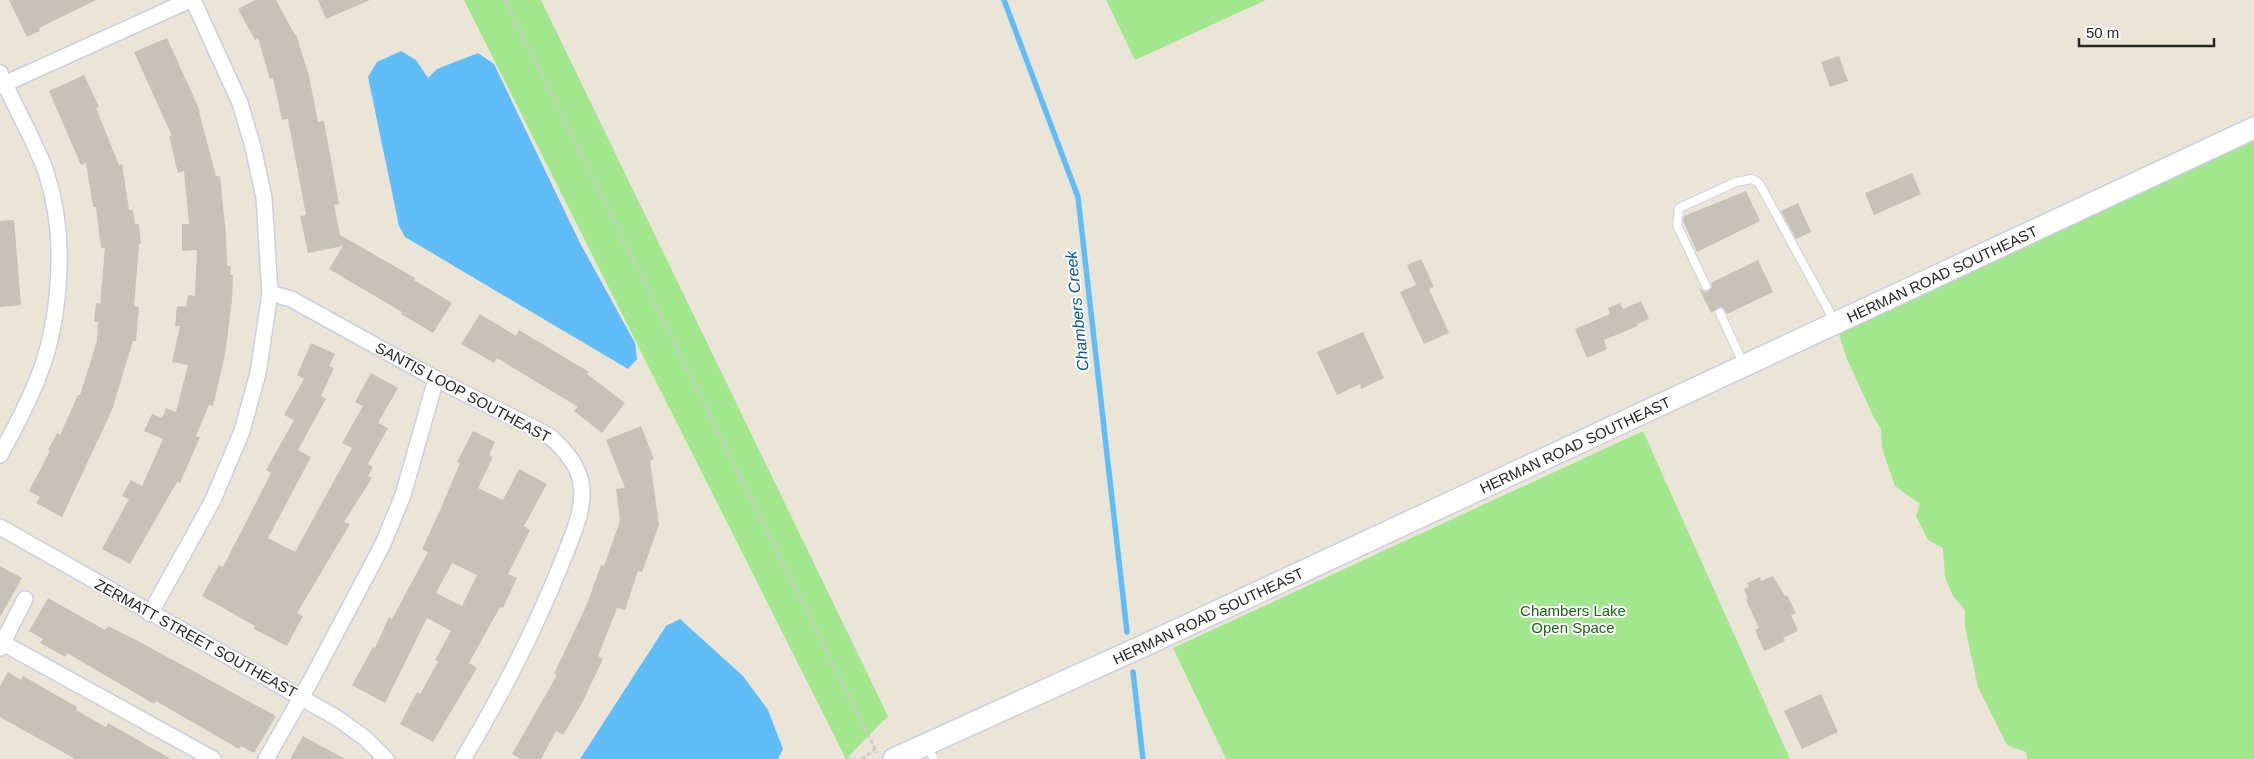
<svg xmlns="http://www.w3.org/2000/svg" width="2254" height="759" viewBox="0 0 2254 759" font-family="Arial,sans-serif">
	<style>
		.green { fill: #a2e78e }
		.water { fill: #60bdf7 }
		.lines { fill: none; stroke-linecap: round; stroke-linejoin: round }
		.stream { stroke: #60bdf7; stroke-width: 5.5 }
		.building { fill: #c6c2b7; fill-rule: evenodd }
		.lane-casing { stroke: #cccee2; stroke-width: 10 }
		.street-casing { stroke: #cccee2; stroke-width: 18 }
		.secondary-casing { stroke: #cccee2; stroke-width: 24 }
		.path { stroke: #cbcbcb; stroke-width: 3; stroke-dasharray: 4 2.5; stroke-linecap: butt }
		.lane { stroke: #fff; stroke-width: 8 }
		.street { stroke: #fff; stroke-width: 15 }
		.secondary { stroke: #fff; stroke-width: 21 }
		.labels { text-anchor: middle; dominant-baseline: central; stroke-width: 4; stroke-linejoin: round; paint-order: stroke }
		.street-label { font-size: 15px; fill: #272727; stroke: #fff }
		.park-label { font-size: 15px; fill: #1b6813; stroke: #fff }
		.water-label { font-size: 16px; font-style: italic; fill: #03579f; stroke: #fff }
	</style>
	<rect width="100%" height="100%" fill="#ebe5d7"/>
	<g class="green">
		<polygon points="464,0 541,0 888,716 846,759"/>
		<polygon points="1106,0 1266,0 1135,60"/>
		<polygon points="2254,127 2254,759 2027,759 2026,752 2007,745 1978,687 1965,627 1965,610 1953,596 1945,577 1943,548 1928,540 1916,516 1920,504 1895,486 1882,448 1881,429 1874,418 1846,357 1836,324"/>
		<polygon points="1643,431 1790,759 1226,759 1173,648"/>
	</g>
	<g class="water">
		<polygon points="401,51 416,60 428,78 437,69 478,53 494,64 580,243 635,343 637,359 628,369 405,237 399,226 368,77 377,62"/>
		<polygon points="680,619 743,676 768,710 783,749 778,759 580,759 666,626"/>
	</g>
	<g class="lines">
		<g class="stream">
			<polyline points="1004,0 1078,197 1127,632"/>
			<polyline points="1133,672 1143,759"/>
		</g>
	</g>
	<g class="building">
		<polygon points="9,0 96,0 39,28 40,31 27,37"/>
		<polygon points="255,0 276,0 295,35 296,34 309,76 318,122 324,121 339,204 334,205 340,235 415,278 414,280 452,303 433,333 401,314 402,312 329,269 343,246 308,253 300,216 306,215 288,119 282,120 273,78 270,79 258,38 255,40 238,9"/>
		<polygon points="318,0 370,0 326,19"/>
		<polygon points="167,38 200,111 199,112 216,176 220,176 226,235 227,266 231,266 230,275 233,275 232,300 225,355 213,406 209,405 196,436 200,437 180,483 177,482 130,564 102,549 129,499 122,496 131,480 142,486 163,439 144,431 152,414 162,418 166,408 176,412 188,365 172,362 180,326 175,326 177,306 186,307 188,295 195,296 197,250 182,251 182,224 189,224 184,171 178,173 169,136 172,136 134,52"/>
		<polygon points="1839,56 1848,81 1830,87 1821,62"/>
		<polygon points="84,75 99,107 96,108 119,165 122,164 129,210 133,210 135,224 139,224 141,244 139,244 134,306 139,307 136,341 133,341 112,410 62,517 36,503 40,497 29,491 50,451 48,450 57,433 60,435 78,395 80,395 97,341 98,322 94,322 96,303 100,304 105,248 101,248 96,207 93,207 86,163 81,165 49,91"/>
		<polygon points="1912,173 1921,194 1874,215 1865,193"/>
		<polygon points="1746,191 1760,221 1697,252 1683,221 1684,216"/>
		<polygon points="1798,203 1811,232 1796,239 1781,211"/>
		<polygon points="14,220 21,305 0,307 0,221"/>
		<polygon points="1421,259 1434,287 1429,289 1449,333 1424,344 1400,292 1416,285 1407,265"/>
		<polygon points="1758,260 1773,292 1727,314 1724,309 1720,307 1711,313 1699,288 1705,292 1709,291 1712,287 1711,283"/>
		<polygon points="1641,301 1649,319 1637,324 1638,326 1604,340 1607,349 1587,358 1575,329 1610,314 1608,308 1620,303 1623,309"/>
		<polygon points="480,314 516,336 519,330 589,372 587,374 625,403 602,433 574,411 578,407 497,358 494,363 461,344"/>
		<polygon points="1363,332 1384,378 1361,389 1360,384 1337,395 1317,352"/>
		<polygon points="311,343 335,354 329,366 334,368 321,396 326,399 298,450 311,457 268,538 295,552 352,448 342,443 363,406 355,402 371,373 398,388 378,423 388,428 368,464 373,467 368,476 372,478 344,522 350,524 297,613 303,616 287,646 254,629 255,626 202,596 219,565 223,567 271,473 266,470 294,420 284,415 304,379 297,375"/>
		<polygon points="641,426 654,459 650,461 659,525 642,572 638,571 625,610 617,608 598,656 603,659 581,705 563,735 556,731 541,759 521,759 512,754 557,675 554,674 587,604 601,565 604,566 620,521 616,489 625,488 606,440"/>
		<path d="M473 431 495 442 489 455 493 457 478 488 503 500 519 469 547 484 524 526 530 530 508 574 517 578 503 608 500 607 469 663 477 668 433 742 400 724 417 692 420 694 438 662 435 660 451 631 427 618 385 703 352 685 373 647 375 648 389 617 392 619 428 552 422 549 441 508 460 463 457 462ZM452 563 477 575 462 606 436 593Z"/>
		<polygon points="0,566 22,578 0,617"/>
		<polygon points="1773,576 1785,596 1787,595 1796,613 1791,615 1798,631 1783,638 1785,641 1764,651 1755,630 1759,628 1746,600 1748,599 1744,589 1749,587 1747,583 1760,577 1761,581"/>
		<polygon points="48,598 105,630 108,626 138,641 276,716 254,753 241,746 239,749 156,701 154,704 67,653 65,657 40,643 43,639 29,631"/>
		<polygon points="8,672 21,680 23,676 77,707 76,710 106,727 108,723 171,759 75,759 0,717 0,686"/>
		<polygon points="1821,694 1838,732 1802,749 1784,711"/>
		<polygon points="303,736 345,759 290,759"/>
	</g>
	<g class="lines">
		<defs>
			<g id="lane">
				<polyline points="1706,286 1677,225 1679,208 1736,182 1752,179 1759,183 1835,322"/>
				<polyline points="1720,313 1743,363"/>
				<polyline points="926,745 934,759"/>
			</g>
			<g id="street">
				<path d="M0 73C14 105 32 136 45 169 55 199 60 231 59 262 58 342 38 387 0 455"/>
				<polyline points="0,86 190,0"/>
				<path d="M270 293 291 299 436 379 548 435C565 449 580 466 582 489 583 514 571 539 562 562 535 630 501 696 463 759"/>
				<polyline points="0,527 337,718 365,738 386,759"/>
				<polyline points="150,614 213,500 242,431 258,373 270,293 264,198 253,147 240,103 193,0"/>
				<polyline points="3,643 213,759"/>
				<polyline points="0,648 25,599"/>
				<polyline points="266,759 310,682 383,544 403,495 436,379"/>
			</g>
			<polyline id="secondary" points="894,759 1143,646 2254,128"/>
		</defs>
		<use href="#lane" class="lane-casing"/>
		<use href="#street" class="street-casing"/>
		<use href="#secondary" class="secondary-casing"/>
		<g class="path">
			<polyline points="505,0 877,753"/>
			<polyline points="846,759 856,759"/>
			<polyline points="862,759 875,749"/>
		</g>
		<use href="#lane" class="lane"/>
		<use href="#street" class="street"/>
		<use href="#secondary" class="secondary"/>
	</g>
	<g class="labels">
		<g class="street-label">
			<text transform="translate(1942 274) rotate(-25)">HERMAN ROAD SOUTHEAST</text>
			<text transform="translate(463 392) rotate(28)">SANTIS LOOP SOUTHEAST</text>
			<text transform="translate(1575 445) rotate(-25)">HERMAN ROAD SOUTHEAST</text>
			<text transform="translate(1208 616) rotate(-25)">HERMAN ROAD SOUTHEAST</text>
			<text transform="translate(196 638) rotate(29)">ZERMATT STREET SOUTHEAST</text>
		</g>
		<g class="park-label">
			<text x="1573" y="610">Chambers Lake<tspan x="1573" dy="17">Open Space</tspan></text>
		</g>
		<g class="water-label">
			<text transform="translate(1077 311) rotate(-96)">Chambers Creek</text>
		</g>
	</g>
	<path d="M2079 38v8h135v-8" fill="none" stroke="#272727" stroke-width="2.5"/>
	<text x="2086" y="38" font-size="15" fill="#272727" stroke="#ffffff" stroke-width="4" paint-order="stroke">50 m</text>
</svg>
